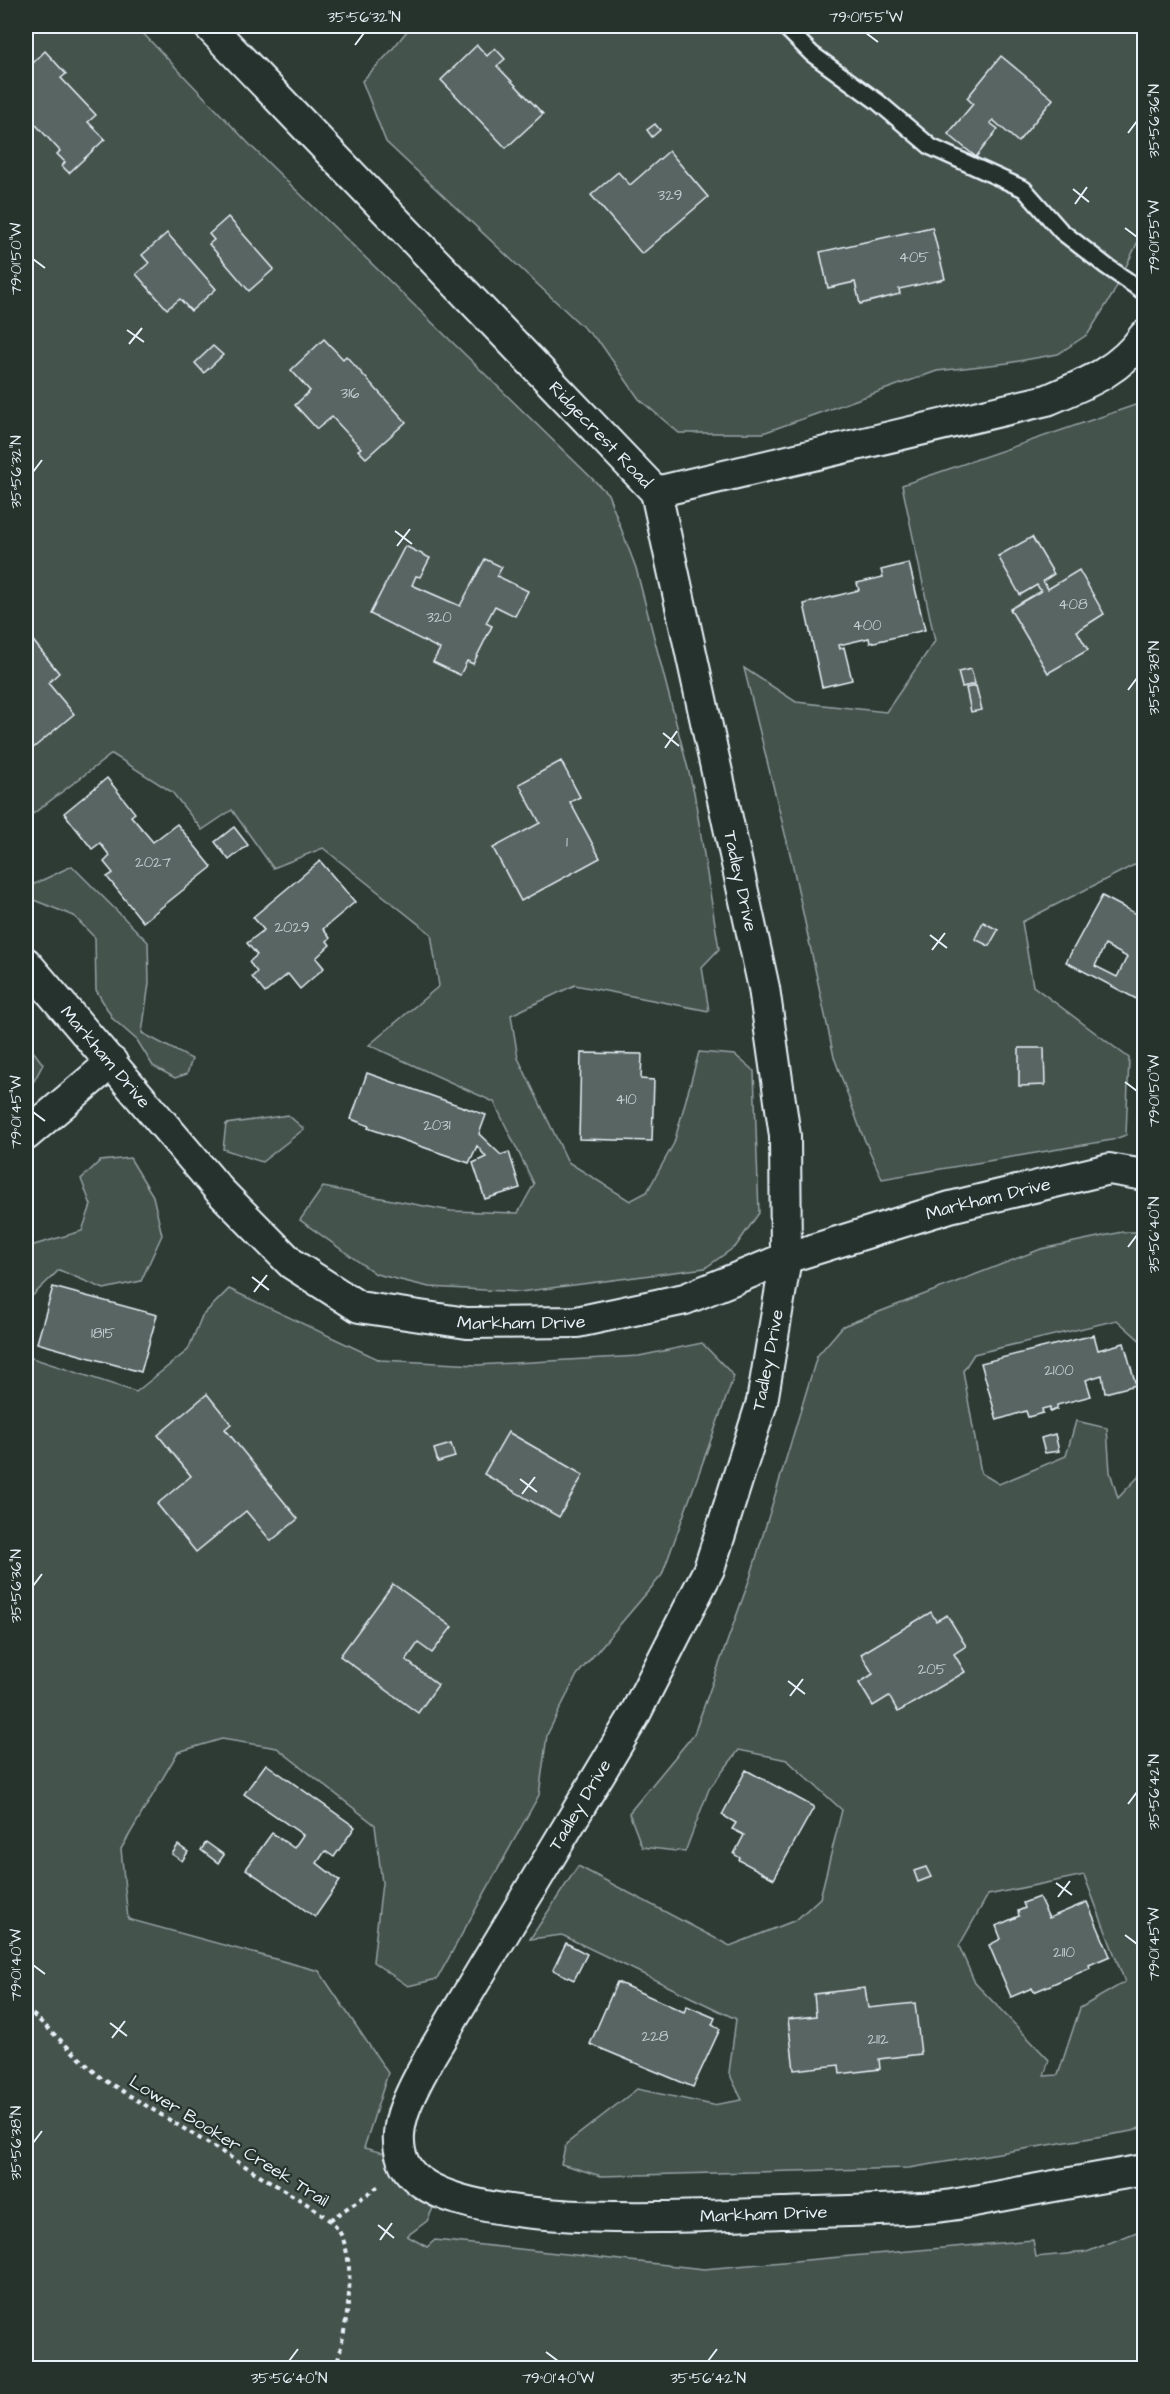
<svg xmlns="http://www.w3.org/2000/svg" width="1170" height="2394" viewBox="0 0 1170 2394" font-family="'Architects Daughter',sans-serif">
	<style>
		.green { fill: #45524e; stroke: #96a2a3; stroke-width: 1.5; fill-rule: evenodd }
		.building { fill: #596563; stroke: #e8f1f8; stroke-width: 1.5; fill-rule: evenodd }
		.lines { fill: none; stroke-linecap: round; stroke-linejoin: round }
		.lane-casing { stroke: #e8f1f8; stroke-width: 20 }
		.street-casing { stroke: #e8f1f8; stroke-width: 34 }
		.path { stroke: #e8f1f8; stroke-width: 4; stroke-dasharray: 4.5 4.5; stroke-linecap: butt }
		.lane { stroke: #26332d; stroke-width: 15 }
		.street { stroke: #26332d; stroke-width: 30 }
		.ticks { fill: none; stroke: #e8f1f8; stroke-width: 2 }
		.labels { text-anchor: middle; dominant-baseline: central; stroke-width: 4.5; stroke-linejoin: round; paint-order: stroke }
		.number-label { font-size: 15px; fill: #c4ced3 }
		.street-label { font-size: 18px; fill: #e8f1f8; stroke: #26332d }
		.neatline { fill: none; stroke: #e8f1f8; stroke-width: 2 }
		.ticks-label { font-size: 15px; text-anchor: middle; fill: #e8f1f8 }
	</style>
	<rect width="100%" height="100%" fill="#2e3b35"/>
	<filter id="ink" filterUnits="userSpaceOnUse"><feTurbulence type="fractalNoise" baseFrequency=".0167" numOctaves="2"/><feDisplacementMap in="SourceGraphic" scale="12" xChannelSelector="R" yChannelSelector="G"/><feConvolveMatrix kernelMatrix="1 2 1 2 8 2 1 2 1" color-interpolation-filters="sRGB"/></filter>
	<g filter="url(#ink)">
		<g class="green">
			<polygon points="26,26 136,26 253,148 608,494 636,568 694,792 719,949 702,967 709,1011 575,985 511,1015 518,1058 568,1162 630,1201 647,1192 674,1143 699,1052 735,1055 754,1071 759,1213 736,1246 705,1268 520,1292 429,1287 376,1274 300,1220 323,1187 451,1211 518,1213 534,1184 494,1102 369,1045 439,986 431,934 323,848 273,868 232,810 202,830 172,792 112,754 26,819"/>
			<polygon points="411,26 1144,26 1144,220 1141,235 1113,294 1088,334 1058,354 1008,363 937,371 763,433 679,433 639,399 601,344 386,142 362,81 390,52"/>
			<polygon points="1144,402 1144,868 1134,865 1022,922 1033,986 1129,1058 1126,1135 1112,1140 882,1179 862,1134 834,1057 792,862 744,668 796,702 886,712 935,641 902,485"/>
			<polygon points="72,866 148,942 149,983 142,1033 192,1059 187,1074 175,1078 153,1066 137,1040 113,1019 96,990 95,938 74,916 26,897 26,888"/>
			<polygon points="26,1042 43,1064 34,1081 26,1088"/>
			<polygon points="288,1115 304,1129 262,1162 223,1149 226,1124"/>
			<polygon points="130,1158 153,1196 162,1235 141,1281 104,1289 59,1270 26,1302 26,1252 34,1245 82,1231 91,1205 81,1179 100,1161"/>
			<path d="M1122 1232H1144V1344L1117 1320 974 1354 963 1371 981 1473 999 1484 1066 1456 1076 1421 1107 1428 1110 1472 1118 1498 1144 1471V2126L1133 2131 909 2168 601 2176 561 2164 566 2144 637 2089 713 2105 742 2100 729 2073 736 2019 562 1935 530 1939 578 1866 730 1946 796 1920 820 1898 842 1810 787 1760 739 1750 709 1789 685 1852 642 1847 629 1813 694 1734 750 1578 817 1356 843 1326 1041 1249ZM1084 1875 1125 1982 1080 2008 1058 2075 1044 2076 1049 2060 975 1983 959 1946 988 1895Z"/>
			<path d="M229 1289 380 1360 477 1365 639 1356 702 1343 734 1376 662 1575 577 1675 547 1735 539 1795 437 1979 408 1986 373 1962 382 1883 375 1825 277 1748 222 1739 178 1752 121 1849 128 1919 319 1971 388 2073 364 2148 387 2154C392 2181 411 2195 433 2208L427 2221 407 2236 427 2247 435 2240 704 2269 1033 2240 1036 2257 1087 2252 1144 2229V2368H26V1356L136 1392 188 1350 202 1316Z"/>
		</g>
		<g class="building">
			<polygon points="477,45 487,56 495,48 505,59 497,66 543,114 506,148 441,80"/>
			<polygon points="45,51 66,74 61,78 96,115 88,122 105,139 69,173 62,166 65,162 57,154 60,151 26,114 26,70"/>
			<polygon points="1001,56 1053,99 1018,142 993,120 990,123 998,129 976,157 948,134 973,104 967,98"/>
			<polygon points="655,124 660,130 652,137 647,130"/>
			<polygon points="669,151 708,197 642,254 591,195 618,172 630,185"/>
			<polygon points="228,217 274,269 249,291 209,244 214,240 209,234"/>
			<polygon points="932,227 945,279 899,289 900,294 860,304 855,282 828,288 820,252"/>
			<polygon points="167,233 216,289 191,311 180,299 167,309 136,274 149,263 142,255"/>
			<polygon points="324,339 343,359 346,356 406,422 366,458 358,450 361,448 332,417 317,429 295,405 310,391 291,370"/>
			<polygon points="213,346 223,355 204,373 195,363"/>
			<polygon points="1032,537 1054,574 1043,581 1048,589 1079,570 1104,614 1077,631 1088,650 1048,673 1010,609 1041,591 1037,585 1020,595 998,556"/>
			<polygon points="405,546 430,558 420,577 416,576 412,585 460,606 485,559 502,567 497,576 528,591 515,616 495,606 486,623 492,626 473,664 467,661 460,675 433,662 440,649 370,614"/>
			<polygon points="909,563 925,630 870,643 869,638 839,645 840,649 844,647 852,680 822,687 804,604 859,590 857,583 883,577 881,570"/>
			<polygon points="30,637 59,673 48,683 74,714 26,754 26,640"/>
			<polygon points="971,669 975,684 962,687 958,672"/>
			<polygon points="976,686 982,710 971,712 966,688"/>
			<polygon points="561,761 580,797 570,802 600,858 521,901 493,848 540,823 519,784"/>
			<polygon points="107,778 135,813 131,816 153,842 177,824 212,867 143,922 107,877 113,873 104,862 110,856 100,843 92,849 64,813"/>
			<polygon points="234,827 248,845 229,860 215,842"/>
			<polygon points="320,861 355,902 323,929 330,938 327,941 330,945 316,958 324,968 300,989 288,974 265,993 252,977 257,972 249,962 257,955 247,943 264,930 253,917"/>
			<path d="M1102 896 1144 918V1003L1066 962ZM1105 945 1127 957 1117 977 1095 966Z"/>
			<polygon points="983,922 998,930 989,946 975,939"/>
			<polygon points="1019,1048 1044,1048 1045,1085 1019,1086"/>
			<polygon points="581,1053 642,1054 641,1079 654,1080 652,1141 579,1139"/>
			<polygon points="367,1073 486,1115 479,1134 501,1155 509,1152 520,1188 485,1199 473,1163 486,1157 477,1146 469,1163 368,1128 369,1126 351,1119"/>
			<polygon points="53,1287 157,1315 141,1372 37,1343"/>
			<polygon points="1094,1335 1098,1350 1124,1343 1136,1385 1105,1393 1102,1375 1086,1380 1091,1396 1057,1405 1057,1409 1050,1412 1050,1407 1042,1409 1043,1413 1028,1417 1026,1411 997,1420 981,1363"/>
			<polygon points="207,1394 231,1424 225,1429 298,1519 271,1541 246,1511 196,1552 157,1504 191,1476 158,1435"/>
			<polygon points="508,1432 583,1475 559,1517 484,1474"/>
			<polygon points="1055,1434 1059,1451 1045,1453 1041,1438"/>
			<polygon points="451,1444 455,1457 438,1462 434,1449"/>
			<polygon points="393,1584 452,1627 432,1653 418,1643 406,1660 438,1685 418,1713 340,1656"/>
			<polygon points="931,1612 936,1621 947,1615 966,1646 954,1654 965,1672 898,1712 889,1696 873,1706 859,1683 873,1674 861,1654"/>
			<polygon points="266,1764 355,1827 334,1857 325,1851 317,1863 340,1881 315,1917 246,1869 272,1833 294,1848 303,1835 244,1794"/>
			<polygon points="746,1770 814,1807 774,1879 739,1860 740,1858 734,1854 744,1835 732,1829 736,1823 722,1815"/>
			<polygon points="206,1842 224,1855 218,1863 201,1850"/>
			<polygon points="178,1845 188,1852 182,1861 172,1854"/>
			<polygon points="926,1867 931,1877 918,1882 914,1871"/>
			<polygon points="1039,1897 1049,1918 1087,1902 1110,1956 1089,1965 1090,1968 1034,1992 1032,1988 1011,1997 989,1945 1001,1939 996,1926 1019,1916 1018,1911 1025,1908 1023,1903"/>
			<polygon points="566,1943 587,1954 574,1980 553,1970"/>
			<polygon points="617,1982 684,2012 687,2006 715,2018 712,2025 720,2029 693,2087 590,2044"/>
			<polygon points="865,1988 868,2008 915,2003 921,2054 879,2059 880,2069 840,2074 839,2065 794,2070 788,2019 816,2016 814,1994"/>
		</g>
		<g class="lines">
			<defs>
				<polyline id="lane" points="784,26 812,54 878,102 931,147 1024,189 1061,231 1106,266 1144,292"/>
				<g id="street">
					<path id="s1" d="M209 26 656 492"/>
					<path id="s2" d="M656 492 764 988 785 1136 786 1258 762 1402 709 1569 633 1718 431 2055C415 2086 386 2129 405 2165 443 2235 707 2215 781 2213 832 2211 884 2211 935 2207 959 2205 983 2199 1006 2195 1052 2186 1098 2178 1144 2170"/>
					<path d="M656 492 1047 400C1085 384 1120 371 1144 336"/>
					<path id="s3" d="M26 963 220 1191 292 1264 359 1307 467 1323 577 1322 685 1299 786 1258 950 1207 1109 1169 1144 1175"/>
					<polyline points="26,1135 112,1062"/>
				</g>
			</defs>
			<use href="#lane" class="lane-casing"/>
			<use href="#street" class="street-casing"/>
			<g class="path">
				<path d="M26 2008 101 2078 315 2209C326 2217 338 2226 343 2239 357 2277 345 2331 336 2368"/>
				<polyline points="330,2220 379,2186"/>
			</g>
			<use href="#lane" class="lane"/>
			<use href="#street" class="street"/>
		</g>
	</g>
	<path class="ticks" d="M866 33 878 42M355 45 364 33M1128 133 1137 121M1073 189 1089 202M1075 204 1087 187M1125 228 1137 237M33 259 45 268M127 330 144 342M129 344 142 328M33 472 42 460M395 531 412 544M397 546 410 529M1128 690 1137 678M663 733 679 746M665 748 677 731M930 935 947 948M932 950 945 933M1125 1082 1137 1091M33 1112 45 1121M1128 1247 1137 1235M252 1277 269 1290M254 1292 267 1275M520 1479 537 1492M522 1494 535 1477M33 1586 42 1574M788 1681 805 1694M790 1696 803 1679M1128 1804 1137 1792M1056 1883 1072 1895M1058 1897 1070 1881M1125 1935 1137 1944M33 1965 45 1974M110 2023 127 2036M112 2038 125 2021M33 2143 42 2131M378 2225 394 2238M380 2240 392 2223M546 2352 558 2361M289 2361 298 2349M708 2361 717 2349"/>
	<g class="labels">
		<g class="number-label">
			<text x="670" y="195">329</text>
			<text x="914" y="257">405</text>
			<text x="350" y="393">316</text>
			<text x="1073" y="604">408</text>
			<text x="439" y="617">320</text>
			<text x="867" y="625">400</text>
			<text x="567" y="842">1</text>
			<text x="153" y="862">2027</text>
			<text x="292" y="927">2029</text>
			<text x="626" y="1099">410</text>
			<text x="437" y="1125">2031</text>
			<text x="103" y="1333">1815</text>
			<text x="1059" y="1370">2100</text>
			<text x="932" y="1669">205</text>
			<text x="1064" y="1952">2110</text>
			<text x="655" y="2036">228</text>
			<text x="878" y="2039">2112</text>
		</g>
		<g class="street-label">
			<text stroke="none"><textPath href="#s1" startOffset="566">Ridgecrest Road</textPath></text>
			<text stroke="none"><textPath href="#s2" startOffset="398">Tadley Drive</textPath></text>
			<text stroke="none"><textPath href="#s3" startOffset="123">Markham Drive</textPath></text>
			<text stroke="none"><textPath href="#s3" startOffset="1131">Markham Drive</textPath></text>
			<text stroke="none"><textPath href="#s3" startOffset="645">Markham Drive</textPath></text>
			<text transform="translate(768 1360) rotate(-79)">Tadley Drive</text>
			<text transform="translate(580 1805) rotate(-59)">Tadley Drive</text>
			<text transform="translate(229 2141) rotate(32)">Lower Booker Creek Trail</text>
			<text stroke="none"><textPath href="#s2" startOffset="2150">Markham Drive</textPath></text>
		</g>
	</g>
	<rect width="1170" height="2394" fill="none" stroke="#26332d" stroke-width="66"/>
	<rect x="33" y="33" width="1104" height="2328" class="neatline"/>
	<g class="ticks-label">
		<text x="364" y="22">35°56'32"N</text>
		<text x="866" y="22">79°01'55"W</text>
		<text transform="translate(1154 121) rotate(-90)" y="5">35°56'36"N</text>
		<text transform="translate(1154 237) rotate(-90)" y="5">79°01'55"W</text>
		<text transform="translate(16 259) rotate(-90)" y="5">79°01'50"W</text>
		<text transform="translate(16 472) rotate(-90)" y="5">35°56'32"N</text>
		<text transform="translate(1154 678) rotate(-90)" y="5">35°56'38"N</text>
		<text transform="translate(1154 1091) rotate(-90)" y="5">79°01'50"W</text>
		<text transform="translate(16 1112) rotate(-90)" y="5">79°01'45"W</text>
		<text transform="translate(1154 1235) rotate(-90)" y="5">35°56'40"N</text>
		<text transform="translate(16 1586) rotate(-90)" y="5">35°56'36"N</text>
		<text transform="translate(1154 1792) rotate(-90)" y="5">35°56'42"N</text>
		<text transform="translate(1154 1944) rotate(-90)" y="5">79°01'45"W</text>
		<text transform="translate(16 1965) rotate(-90)" y="5">79°01'40"W</text>
		<text transform="translate(16 2143) rotate(-90)" y="5">35°56'38"N</text>
		<text x="289" y="2383">35°56'40"N</text>
		<text x="558" y="2383">79°01'40"W</text>
		<text x="708" y="2383">35°56'42"N</text>
	</g>
</svg>
